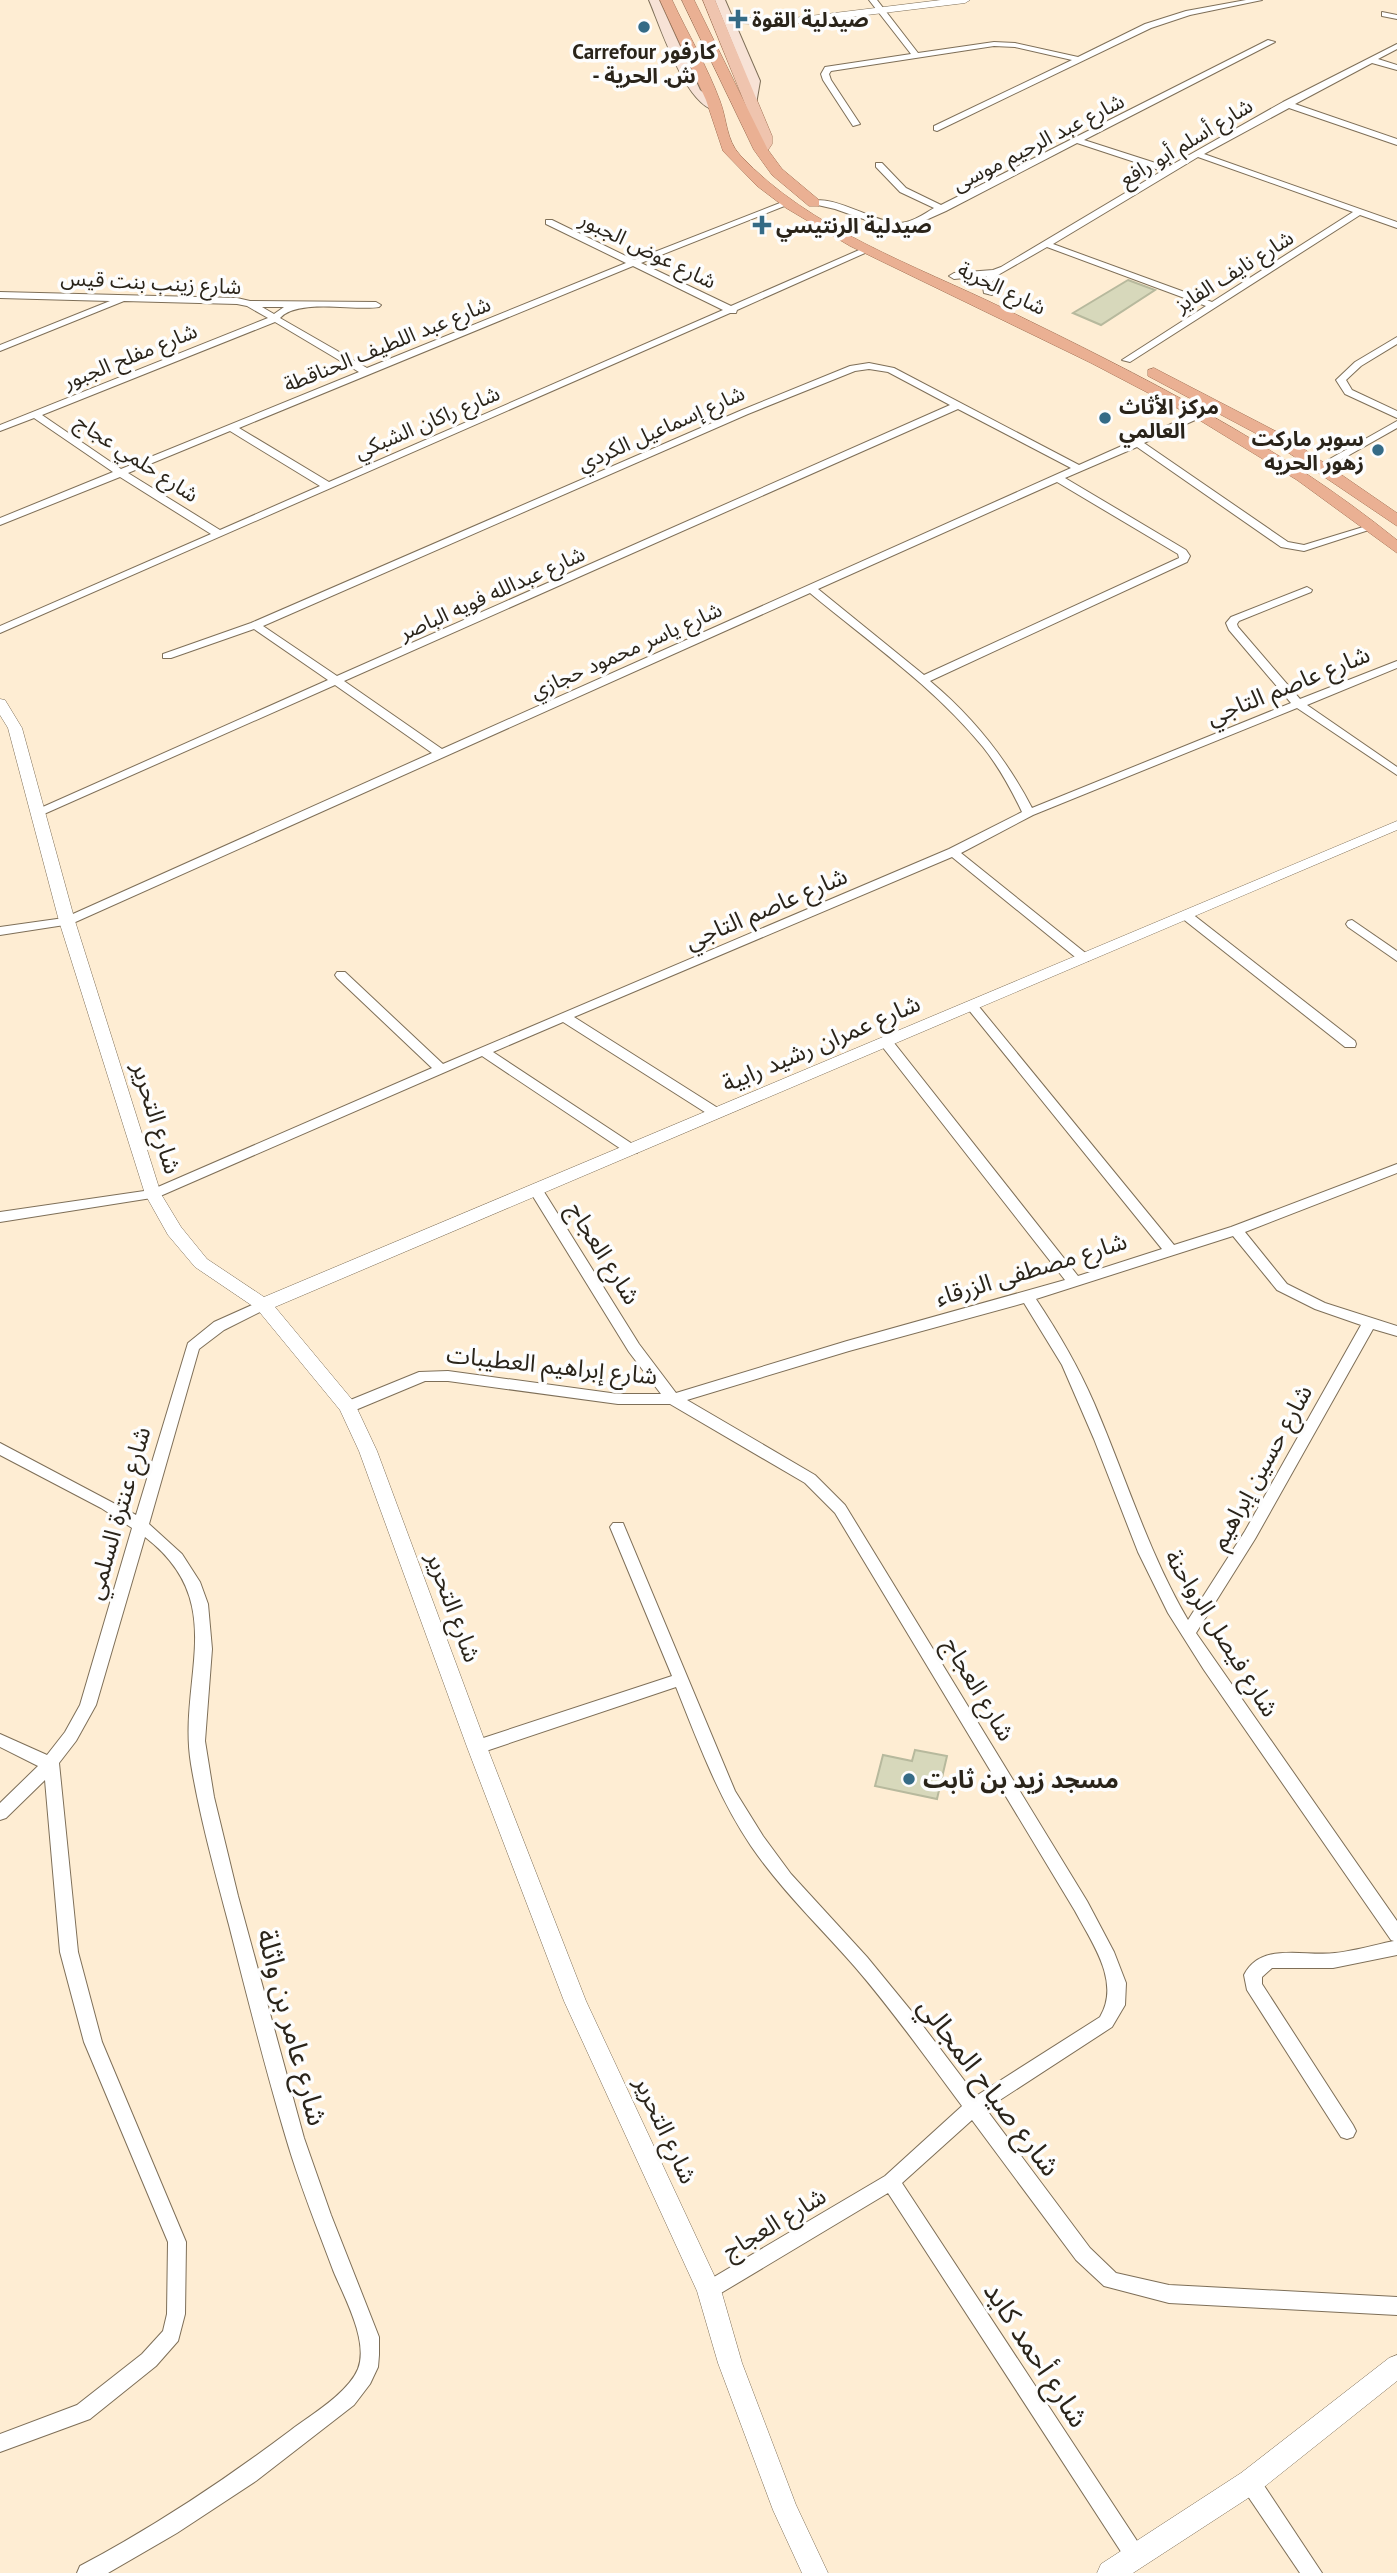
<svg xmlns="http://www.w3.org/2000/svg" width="1397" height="2573" viewBox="0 0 1397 2573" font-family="'PT Sans','Noto Sans Arabic',sans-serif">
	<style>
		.building { fill: #d7d8bb; stroke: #b7b99d; stroke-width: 2 }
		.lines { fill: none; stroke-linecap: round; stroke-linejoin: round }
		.minor-casing { stroke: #7e6f58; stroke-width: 2 }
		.tertiary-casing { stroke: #7e6f58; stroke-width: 1 }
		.secondary-casing { stroke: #7e6f58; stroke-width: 2 }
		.primary-casing { stroke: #a37357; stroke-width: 1 }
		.trunk-casing { stroke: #a37357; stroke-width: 1 }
		.minor { fill: #fff; fill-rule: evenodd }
		.tertiary { fill: #fff; fill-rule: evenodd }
		.secondary { fill: #f7e2d6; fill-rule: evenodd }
		.primary { fill: #efc4ae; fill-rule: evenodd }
		.trunk { fill: #eab093; fill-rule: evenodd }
		.poi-dot { fill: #356b86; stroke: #fdfdfd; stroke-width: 2.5 }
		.labels { text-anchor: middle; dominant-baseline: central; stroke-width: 7; stroke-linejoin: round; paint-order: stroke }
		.far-poi-label { font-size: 21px; font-weight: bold; fill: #2a241a; stroke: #fdfdfd; text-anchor: start }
		.far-street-label { font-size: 21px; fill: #2a241a; stroke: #fdfdfd }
		.street-label { font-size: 24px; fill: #2a241a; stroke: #fdfdfd }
		.poi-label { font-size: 24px; font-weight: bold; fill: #2a241a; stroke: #fdfdfd; text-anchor: start }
		.near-street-label { font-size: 28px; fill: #2a241a; stroke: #fdfdfd }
	</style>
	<rect width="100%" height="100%" fill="#feedd3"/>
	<g class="building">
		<polygon points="1128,280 1155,290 1101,325 1073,313"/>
		<polygon points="915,1750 947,1756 937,1799 875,1786 883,1755 912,1761"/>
	</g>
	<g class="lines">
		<defs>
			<g id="minor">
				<polygon points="869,0 877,0 918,53 994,42 1015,43 1078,57 1145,24 1186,11 1246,0 1262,0 1190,15 1151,28 937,131 934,130 934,126 1072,60 1015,47 994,46 831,71 829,74 831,80 860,124 853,126 823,80 821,74 825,67 911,54"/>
				<polygon points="1382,12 1397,15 1397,19 1382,16"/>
				<path d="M1268 40 1275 42 1084 140 1168 167 1283 102 1397 44V49L1378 59 1397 65V70L1372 63 1295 104 1397 139V145L1289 108 1204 154 1397 222V228L1360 215 1130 362 1122 360 1206 306 1047 247 998 275 992 282V295L984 293 982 282 987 276 954 279 949 276 954 273 993 270 1001 267 1162 171 1077 143 946 211 908 228 886 227 835 209 809 203C829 191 874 223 899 223 911 223 924 214 934 208L900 192 876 167V163H882L906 188 941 205ZM1198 157 1353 212 1212 302 1053 244Z"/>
				<path d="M785 201 792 203 641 263 731 306 866 247 874 249 737 310 736 313H730L0 633V626L211 534 120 477 0 525V518L113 472 34 418 0 431V425L268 318 247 306 237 304 124 301 0 351V345L110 301 0 298V292L237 298 250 301 376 302 381 305 379 307C354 311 298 298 280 318L367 368 626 263 546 224V220H552L634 260ZM633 266 723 310 329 482 239 428ZM262 307H284L274 314ZM275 322 359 372 121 469 42 415ZM230 431 320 486 220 530 128 473Z"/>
				<polygon points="1397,337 1397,344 1361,366 1346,380 1352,390 1397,411 1397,418 1345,394 1336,380 1355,362"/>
				<path d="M869 363 894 368 1079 465 1198 412H1204V416L1144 443 1288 542 1304 545 1373 524 1378 527 1304 551 1281 547 1137 447 1065 478 1186 550 1190 556 1187 562 930 681C973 717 1006 758 1032 808L1291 703 1229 630 1226 623 1231 617 1307 587 1312 590 1311 592 1239 621 1237 624 1238 627 1300 699 1397 661V668L1307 705 1397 767V775L1297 708 1033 815 961 853 1088 955 1090 958 1088 961H1080L952 857 574 1017 721 1110 723 1113 721 1116H711L563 1022 493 1052 637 1147 639 1150 637 1153H627L482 1056 158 1197 0 1222V1212L151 1190 432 1068 337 978 335 975 337 972H345L443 1064 949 849 1022 812C1011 789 999 767 983 747 934 687 869 642 810 593L71 924 0 935V927L64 918 432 753 335 685 44 814H36V810L328 680 254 629 171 658H163V654L251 623 742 410 850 366ZM869 369 888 372 950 405 337 676 263 626 748 414 855 371ZM958 409 1071 468 442 749 344 681ZM1057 482 1178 554 1179 558 924 675 818 589Z"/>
				<polygon points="1397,421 1397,428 1328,467 1319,465"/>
				<polygon points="1187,912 1191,913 1355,1041 1356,1044 1355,1047 1345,1047 1183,919 1181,916 1183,913"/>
				<polygon points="1352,920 1397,951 1397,961 1348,927 1346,924 1348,921"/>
				<path d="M972 1002 976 1003 1174 1245 1231 1227 1397 1164V1173L1245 1232 1287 1284 1325 1303 1397 1326V1336L1373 1329 1255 1539 1196 1633 1397 1921V1955L1333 1968H1272L1262 1977V1984L1353 2125 1356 2131 1353 2137 1347 2139 1341 2137 1247 1990 1244 1975C1261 1941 1305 1957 1335 1953 1354 1951 1374 1945 1394 1941L1391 1940 1204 1670 1168 1613 1138 1552 1094 1439 1062 1365 1024 1303 849 1351 687 1400 815 1475 845 1505 1087 1901 1114 1952 1126 1983 1125 2005 1122 2010 1112 2027 986 2109 1090 2248 1116 2273 1169 2285 1397 2297V2315L1169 2303 1104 2286 1076 2260 972 2120 902 2183 1143 2550 1146 2557 1143 2564 1136 2567 1129 2564 888 2193 716 2296 709 2299 702 2296 700 2290 702 2284 885 2176 962 2106C927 2059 893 2011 855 1967 820 1927 781 1890 751 1846 718 1797 698 1742 676 1687L477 1754 471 1752 469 1747 471 1742 672 1676 610 1527 613 1523H623L735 1791 763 1836 791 1874 867 1957 917 2018 976 2096 1100 2017C1121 1982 1092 1943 1075 1911L835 1513 805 1483 670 1404H618L448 1381H425L353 1411H343L341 1407 343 1403 419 1372 448 1371 618 1394H661L629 1352 529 1190 536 1185 541 1187 639 1344 676 1393 847 1341 1065 1280 881 1045 880 1042 886 1038 891 1039 1078 1276 1162 1249 968 1009 966 1006ZM1233 1236 1277 1290 1315 1309 1361 1325 1245 1531 1188 1620C1148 1552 1125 1475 1094 1403 1078 1366 1058 1332 1036 1299Z"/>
				<path d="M263 1300 270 1305 268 1308 224 1330 199 1349 149 1524 182 1554 200 1582 208 1604 212 1649 205 1741 214 1797 238 1896 304 2138 331 2215 379 2337V2355L378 2367 370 2384 354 2405 256 2481 177 2533 108 2573H77L80 2566C154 2527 223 2481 291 2430 311 2415 348 2393 358 2369 369 2341 344 2297 333 2270 317 2227 299 2183 286 2138 265 2068 247 1996 229 1925 215 1872 200 1818 191 1764 177 1679 231 1603 145 1537L96 1705 76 1741 59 1763 78 1952 102 2042 186 2242 185 2314 178 2341 156 2366 90 2419 0 2452V2434L77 2405 142 2354 163 2331 167 2314 168 2242 84 2042 60 1952 45 1780 6 1818 0 1820V1803L38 1766 0 1747V1734L47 1755 65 1732 80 1705 132 1528 101 1508 0 1455V1443L136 1515 188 1343 214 1322Z"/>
				<polygon points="1250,2472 1257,2475 1322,2573 1300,2573 1243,2489 1240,2482 1243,2475"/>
			</g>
			<g id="tertiary">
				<polygon points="941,0 970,0 965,3 785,25 729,23 724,20 729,17 785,19"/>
				<polygon points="0,699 5,700 22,728 75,921 161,1194 181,1227 207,1259 264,1297 1397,821 1397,830 275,1307 354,1402 377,1451 487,1747 586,2001 721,2290 742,2363 796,2505 828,2573 802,2573 773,2510 718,2363 697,2291 564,2001 467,1747 359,1451 340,1410 257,1309 195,1267 168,1235 145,1194 59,921 8,728 0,715"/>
				<polygon points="1397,2355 1397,2381 1259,2491 1133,2573 1097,2573 1101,2564 1241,2473 1389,2358"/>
			</g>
			<g id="secondary">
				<path d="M649 0H659L700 90 720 106V110C688 114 660 25 649 0Z"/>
				<polygon points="715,0 725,0 760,81 756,104 746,102 748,81"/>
			</g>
			<polygon id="primary" points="703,0 715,0 772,136 772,144 766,153 754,150 758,136"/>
			<g id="trunk">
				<path d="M660 0H672C688 34 707 66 720 101 727 119 726 140 740 155 810 230 915 265 1005 309 1142 376 1277 443 1397 540V553L1297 480 1196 418 1091 363 850 246 786 208 757 186 723 151 706 100Z"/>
				<polygon points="682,0 694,0 768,150 782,169 819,200 819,206 809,206 772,175 754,150"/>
				<polygon points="1154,368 1285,436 1397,513 1397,526 1274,443 1148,376 1148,370"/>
			</g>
		</defs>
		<use href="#minor" class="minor-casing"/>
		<use href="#tertiary" class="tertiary-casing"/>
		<use href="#secondary" class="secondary-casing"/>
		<use href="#primary" class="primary-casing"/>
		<use href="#trunk" class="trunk-casing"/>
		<use href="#minor" class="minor"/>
		<use href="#tertiary" class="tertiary"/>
		<use href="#secondary" class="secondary"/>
		<use href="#primary" class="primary"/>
		<use href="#trunk" class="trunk"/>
	</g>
	<g class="poi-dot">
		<path d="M734.5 8.5h7v7h7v7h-7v7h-7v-7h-7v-7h7z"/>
		<circle cx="644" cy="27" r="7"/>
		<path d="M758.5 214.5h7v7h7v7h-7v7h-7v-7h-7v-7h7z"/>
		<circle cx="1105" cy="418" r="7"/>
		<circle cx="1378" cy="450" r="7"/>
		<circle cx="909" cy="1779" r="7"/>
	</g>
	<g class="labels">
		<g class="far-poi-label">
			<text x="752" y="19">صيدلية القوة</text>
			<text x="644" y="51" text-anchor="middle">Carrefour كارفور<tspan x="644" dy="24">- ش. الحرية</tspan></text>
			<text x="776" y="225">صيدلية الرنتيسي</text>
			<text x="1119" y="406">مركز الأثاث<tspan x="1119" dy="24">العالمي</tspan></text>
			<text x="1364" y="438" text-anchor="end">سوبر ماركت<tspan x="1364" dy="24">زهور الحريه</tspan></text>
		</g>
		<g class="far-street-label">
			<text transform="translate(1038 142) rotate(-27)">شارع عبد الرحيم موسى</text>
			<text transform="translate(1186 142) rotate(-31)">شارع أسلم أبو رافع</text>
			<text transform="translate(648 250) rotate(26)">شارع عوض الجبور</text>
			<text transform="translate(1234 271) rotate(-32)">شارع نايف الفايز</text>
			<text transform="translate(151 282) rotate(3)">شارع زينب بنت قيس</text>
			<text transform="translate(1002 288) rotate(26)">شارع الحرية</text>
			<text transform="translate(387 344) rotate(-22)">شارع عبد اللطيف الحناقطة</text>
			<text transform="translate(130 356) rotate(-22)">شارع مفلح الجبور</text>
			<text transform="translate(427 422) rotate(-23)">شارع راكان الشبكي</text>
			<text transform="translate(661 428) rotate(-24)">شارع إسماعيل الكردي</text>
			<text transform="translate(137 458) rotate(33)">شارع حلمي عجاج</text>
			<text transform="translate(492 593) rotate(-24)">شارع عبدالله فويه الباصر</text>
			<text transform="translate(626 650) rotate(-24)">شارع ياسر محمود حجازي</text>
		</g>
		<g class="street-label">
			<text transform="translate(1288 685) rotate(-22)">شارع عاصم التاجي</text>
			<text transform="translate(766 908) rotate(-23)">شارع عاصم التاجي</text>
			<text transform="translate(821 1043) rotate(-23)">شارع عمران رشيد رابية</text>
			<text transform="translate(157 1118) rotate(73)">شارع التحرير</text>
			<text transform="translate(604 1253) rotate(58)">شارع العجاج</text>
			<text transform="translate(1031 1269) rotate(-17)">شارع مصطفى الزرقاء</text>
			<text transform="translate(552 1365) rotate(6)">شارع إبراهيم العطيبات</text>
			<text transform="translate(1261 1467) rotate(-61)">شارع حسين إبراهيم</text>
			<text transform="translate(118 1513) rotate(-74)">شارع عنترة السلمي</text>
			<text transform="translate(454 1607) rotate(70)">شارع التحرير</text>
			<text transform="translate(1222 1633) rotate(58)">شارع فيصل الرواحنة</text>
			<text transform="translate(979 1689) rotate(59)">شارع العجاج</text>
			<text transform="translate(666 2130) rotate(65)">شارع التحرير</text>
			<text transform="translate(774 2223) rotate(-31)">شارع العجاج</text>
		</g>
		<g class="poi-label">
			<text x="923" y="1779">مسجد زيد بن ثابت</text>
		</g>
		<g class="near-street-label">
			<text transform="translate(293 2027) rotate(75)">شارع عامر بن واثلة</text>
			<text transform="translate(990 2086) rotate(53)">شارع صياح المجالي</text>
			<text transform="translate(1037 2354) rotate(57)">شارع أحمد كايد</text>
		</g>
	</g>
</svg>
